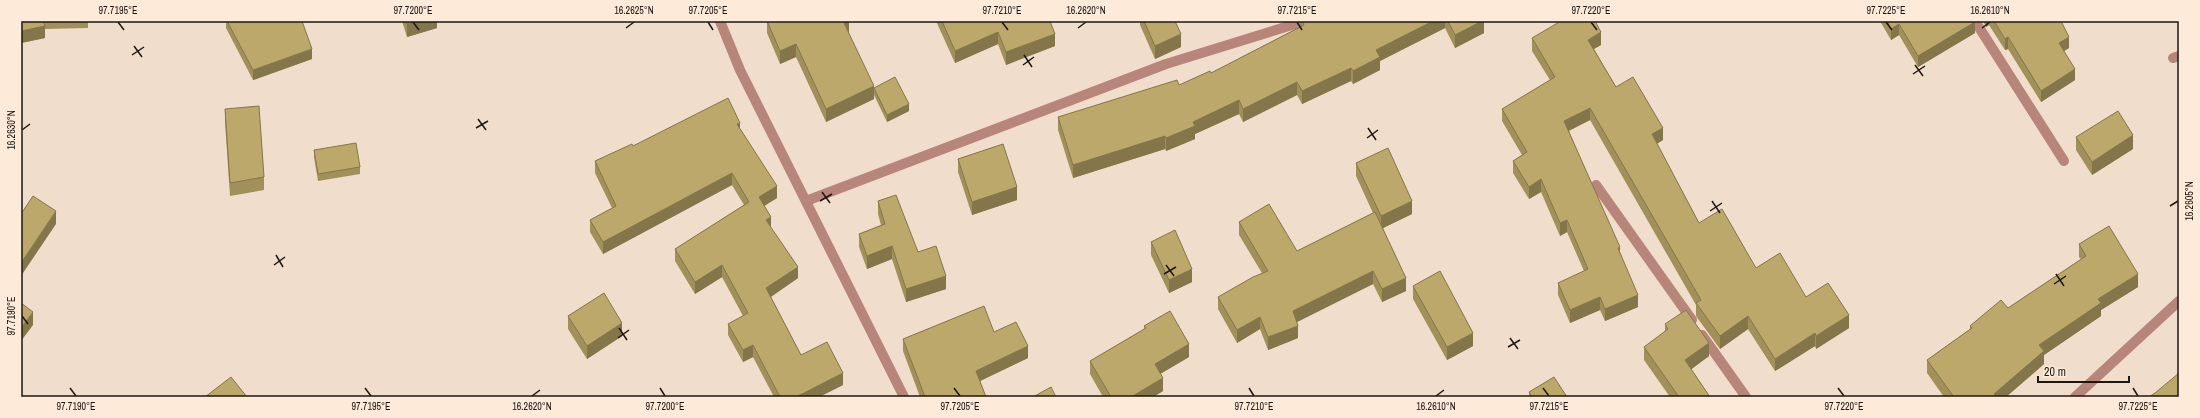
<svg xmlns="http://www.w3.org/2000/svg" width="2200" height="418" viewBox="0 0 2200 418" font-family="'Archivo Narrow',sans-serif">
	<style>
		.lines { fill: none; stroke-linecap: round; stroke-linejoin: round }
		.street { stroke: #b78579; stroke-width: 10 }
		.wall { fill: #a2905b }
		.shaded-wall { fill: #84764a }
		.building { fill: #bca86a; stroke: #84764a }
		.ticks { fill: none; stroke: #1e1711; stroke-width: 1.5 }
		.neatline { fill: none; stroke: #1e1711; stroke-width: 1.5 }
		.ticks-label { font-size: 10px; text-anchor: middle; fill: #1e1711 }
	</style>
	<rect width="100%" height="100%" fill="#f0ddcc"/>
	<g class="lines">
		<g class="street">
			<polyline points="720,21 740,70 904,397"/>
			<polyline points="1975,21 2064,161"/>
			<polyline points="2173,58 2179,56"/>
			<polyline points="1596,185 1692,320"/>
			<polyline points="806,201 1166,64 1305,21"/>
			<polyline points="1702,335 1746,397"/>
			<polyline points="2075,397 2179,301"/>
		</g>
	</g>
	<g class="wall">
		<polygon points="21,21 88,21 88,28 45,29 45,38 21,43"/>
		<polygon points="226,21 302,21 312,59 253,80 226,28"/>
		<polygon points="402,21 437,21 437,28 407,37"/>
		<polygon points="767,21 849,21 849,34 874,99 826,122 796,57 780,64 767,33"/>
		<polygon points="936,21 1050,21 1055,46 1006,65 998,44 955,63"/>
		<polygon points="1140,21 1175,21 1181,47 1155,59 1140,25"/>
		<polygon points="1300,21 1484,21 1484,33 1455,48 1445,28 1380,61 1380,70 1353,84 1351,81 1302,104 1297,95 1243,122 1239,114 1195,134 1195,139 1166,151 1165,149 1073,178 1058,130 1058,117 1179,85 1211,73 1300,27"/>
		<polygon points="1880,21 1975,21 1975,33 1918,67 1899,35 1891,40"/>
		<polygon points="1983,21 2061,21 2069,48 2064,51 2075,80 2041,102 2008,49 2005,50 1989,25 1986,27"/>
		<polygon points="1532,38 1601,45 1594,49 1616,87 1663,140 1657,144 1699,223 1756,268 1806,297 1849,328 1816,349 1815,346 1775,371 1748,329 1720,349 1696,316 1696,305 1590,120 1569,131 1620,254 1638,307 1605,321 1600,310 1570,323 1558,295 1558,283 1584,271 1567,232 1560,236 1541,192 1529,199 1513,173 1513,161 1522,155 1502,121 1502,109 1550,80 1532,51"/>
		<polygon points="874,88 909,111 887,122 874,95"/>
		<polygon points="225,109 264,177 264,190 230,196 225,122"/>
		<polygon points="740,130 777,198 764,206 771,228 798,278 771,297 801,355 843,385 819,397 774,397 753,357 743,362 728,335 728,324 743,316 722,277 695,294 675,261 675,249 744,205 732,185 603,254 590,232 590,220 612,208 595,173 595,161 633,146"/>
		<polygon points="2076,137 2133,149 2092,175 2076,150"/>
		<polygon points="314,150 360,167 360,174 318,181 314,157"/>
		<polygon points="958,159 1017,200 972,215 958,172"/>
		<polygon points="1356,163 1412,214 1383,228 1406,291 1382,302 1373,284 1297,322 1298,338 1268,350 1260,329 1237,343 1218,309 1218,297 1262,273 1239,235 1239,222 1297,251 1373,213 1356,176"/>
		<polygon points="878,201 918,252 946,289 906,302 892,259 867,269 859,247 859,234 881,225 878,214"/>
		<polygon points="1151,242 1192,282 1169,293 1151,255"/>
		<polygon points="2079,244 2138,287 2101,310 2101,316 2044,355 2044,364 2006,397 1944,397 1927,373 1927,360 1970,329 1970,326 2008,308 2081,259 2079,257"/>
		<polygon points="1413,286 1473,346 1447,360 1413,299"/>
		<polygon points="568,316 622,336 587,359 568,329"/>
		<polygon points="1665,324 1709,356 1691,369 1710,397 1670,397 1644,360 1644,347 1665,332"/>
		<polygon points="1144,326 1189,357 1160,374 1163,391 1153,397 1103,397 1090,374 1090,361 1144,329"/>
		<polygon points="994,332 1028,358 980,381 986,397 920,397 903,351 903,339"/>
		<polygon points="1529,392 1567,397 1529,397"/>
	</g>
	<g class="shaded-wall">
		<polygon points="418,21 437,21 437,28 407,37 407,24"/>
		<polygon points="849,21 849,34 844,23"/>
		<polygon points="1433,21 1445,21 1445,28 1380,61 1380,70 1353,84 1353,71 1376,50"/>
		<polygon points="1482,21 1484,21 1484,33 1455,48 1455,35"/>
		<polygon points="1986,21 1989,21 1989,25 1986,27"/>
		<polygon points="1975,22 1975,33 1918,67 1918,56"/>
		<polygon points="1899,24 1899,35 1891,40 1891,29"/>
		<polygon points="45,26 45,38 21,43 21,31"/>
		<polygon points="998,32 998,44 955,63 955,51"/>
		<polygon points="1601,32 1601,45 1588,52 1588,40"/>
		<polygon points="1055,34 1055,46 1006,65 1006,52"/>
		<polygon points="1181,34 1181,47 1155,59 1155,46"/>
		<polygon points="2008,37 2008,49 2005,50 2005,39"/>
		<polygon points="2069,37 2069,48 2059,54 2059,43"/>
		<polygon points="796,44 796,57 780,64 780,51"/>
		<polygon points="312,49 312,59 253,80 253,70"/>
		<polygon points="1351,68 1351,81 1302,104 1302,91"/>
		<polygon points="2075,69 2075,80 2041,102 2041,91"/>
		<polygon points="1297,82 1297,95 1243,122 1243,109"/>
		<polygon points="874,86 874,99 826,122 826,109"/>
		<polygon points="1239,100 1239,114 1195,134 1195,139 1166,151 1166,138 1193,122"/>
		<polygon points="909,104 909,111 887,122 887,115"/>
		<polygon points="1590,108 1590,120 1564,133 1564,121"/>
		<polygon points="740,123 740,135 737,124"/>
		<polygon points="1663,128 1663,140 1652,146 1652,134"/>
		<polygon points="2133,135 2133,149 2092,175 2092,162"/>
		<polygon points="1165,136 1165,149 1073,178 1073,165"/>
		<polygon points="732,173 732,185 603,254 603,242"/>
		<polygon points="1541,179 1541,192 1529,199 1529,187"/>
		<polygon points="777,186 777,198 759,209 759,197"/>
		<polygon points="1017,187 1017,200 972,215 972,202"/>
		<polygon points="1412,201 1412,214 1381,229 1381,216"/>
		<polygon points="56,211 56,224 21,276 21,263"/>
		<polygon points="771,217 771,229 766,220"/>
		<polygon points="1567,220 1567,232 1560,236 1560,223"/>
		<polygon points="892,246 892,259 867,269 867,256"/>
		<polygon points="1620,247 1620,260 1618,248"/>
		<polygon points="722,265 722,277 695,294 695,282"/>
		<polygon points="798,267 798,278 766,300 766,288"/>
		<polygon points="1192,269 1192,282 1169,293 1169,280"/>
		<polygon points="1373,271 1373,284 1293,324 1293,311"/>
		<polygon points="2138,274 2138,287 2101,310 2101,316 2044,355 2044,364 2006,397 1994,397 1994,394 2039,345 2098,299"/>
		<polygon points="946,276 946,289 906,302 906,289"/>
		<polygon points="1406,278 1406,291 1382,302 1382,289"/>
		<polygon points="1638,295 1638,307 1605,321 1605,309"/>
		<polygon points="1600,297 1600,310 1570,323 1570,310"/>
		<polygon points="33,312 33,325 21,341 21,328"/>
		<polygon points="1849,315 1849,328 1816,349 1816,336"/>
		<polygon points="1748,316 1748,329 1720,349 1720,336"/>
		<polygon points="1260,317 1260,329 1237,343 1237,330"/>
		<polygon points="622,323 622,336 587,359 587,346"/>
		<polygon points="1298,326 1298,338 1268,350 1268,337"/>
		<polygon points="1473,333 1473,346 1447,360 1447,347"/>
		<polygon points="1815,333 1815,346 1775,371 1775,359"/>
		<polygon points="1709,343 1709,356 1685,374 1685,360"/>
		<polygon points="1189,344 1189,357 1155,377 1155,364"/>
		<polygon points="753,345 753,357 743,362 743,350"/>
		<polygon points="1028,346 1028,358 976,383 976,371"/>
		<polygon points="843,373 843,385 819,397 796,397"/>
		<polygon points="1163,378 1163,391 1153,397 1131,397"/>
	</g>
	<g class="building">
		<polygon points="21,21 43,21 45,26 21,31"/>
		<polygon points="227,21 302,21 312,49 253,70"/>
		<polygon points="406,21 418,21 407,24"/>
		<polygon points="767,21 849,21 844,23 874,86 826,109 796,44 780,51"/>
		<polygon points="942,21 1050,21 1055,34 1006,52 998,32 955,51"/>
		<polygon points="1144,21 1175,21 1181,34 1155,46"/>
		<polygon points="1302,21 1433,21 1376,50 1380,57 1353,71 1351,68 1302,91 1297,82 1243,109 1239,100 1193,122 1195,126 1166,138 1165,136 1073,165 1058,117 1177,80 1179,85 1210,71 1211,73 1304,25"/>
		<polygon points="1448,21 1482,21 1455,35"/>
		<polygon points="1561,21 1595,21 1601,32 1588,40 1616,87 1633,77 1663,128 1652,134 1699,223 1722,209 1756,268 1780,253 1806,297 1828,283 1849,315 1816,336 1815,333 1775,359 1748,316 1720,336 1696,303 1701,300 1590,108 1564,121 1620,247 1618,248 1638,295 1605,309 1600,297 1570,310 1558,283 1588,269 1567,220 1560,223 1541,179 1529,187 1513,161 1527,152 1502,109 1555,77 1532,38"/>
		<polygon points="1887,21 1975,21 1975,22 1918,56 1899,24 1891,29"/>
		<polygon points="1994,21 2061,21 2069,37 2059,43 2075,69 2041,91 2008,37 2005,39"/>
		<polygon points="895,77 909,104 887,115 874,88"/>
		<polygon points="728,98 740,123 737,124 777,186 759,197 771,217 766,220 798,267 766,288 801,355 827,342 843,373 796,397 780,397 753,345 743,350 728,324 748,313 722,265 695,282 675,249 749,202 732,173 603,242 590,220 616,206 595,161 632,144 633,146"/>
		<polygon points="259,106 264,177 230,183 225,109"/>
		<polygon points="2118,111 2133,135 2092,162 2076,137"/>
		<polygon points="356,143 360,167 318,174 314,150"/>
		<polygon points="1003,144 1017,187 972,202 958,159"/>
		<polygon points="1388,148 1412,201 1381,216 1356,163"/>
		<polygon points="896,195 918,252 936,246 946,276 906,289 892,246 867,256 859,234 885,224 878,201"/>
		<polygon points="33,196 56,211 21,263 21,214"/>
		<polygon points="1269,204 1297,251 1375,212 1406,278 1382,289 1373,271 1293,311 1298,326 1268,337 1260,317 1237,330 1218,297 1253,277 1268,271 1239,222"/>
		<polygon points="2109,226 2138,274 2098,299 2101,303 2039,345 2044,351 1994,394 1996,397 1954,397 1927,360 1972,328 1970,326 2001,300 2008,308 2086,256 2079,244"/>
		<polygon points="1175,230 1192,269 1169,280 1151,242"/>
		<polygon points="1440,271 1473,333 1447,347 1413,286"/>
		<polygon points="604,293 622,323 587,346 568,316"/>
		<polygon points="21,303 33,312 21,328"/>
		<polygon points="984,306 994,332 1016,322 1028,346 976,371 986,397 925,397 903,339"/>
		<polygon points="1686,310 1709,343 1685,360 1710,397 1679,397 1644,347 1668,329 1665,324"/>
		<polygon points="1170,311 1189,344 1155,364 1163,378 1131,397 1111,397 1090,361 1146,328 1144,326"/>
		<polygon points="2179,373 2179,397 2149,397 2155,393"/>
		<polygon points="231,377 247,397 205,397"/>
		<polygon points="1554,377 1567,397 1532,397 1529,392"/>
		<polygon points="1051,387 1056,397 1033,397"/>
	</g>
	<path class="ticks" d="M118 22 124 30M413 22 419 30M708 22 713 30M1002 22 1008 30M1297 22 1302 30M1591 22 1597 30M1886 22 1892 30M626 28 634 22M1078 28 1086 22M1982 28 1990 22M134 46 142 57M132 55 144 47M1024 55 1032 67M1023 65 1034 57M1915 65 1923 76M1913 74 1925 66M478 119 486 130M476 128 488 121M1368 128 1376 140M22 130 30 124M1367 138 1378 130M822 192 830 203M820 201 832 194M1712 201 1720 213M2170 206 2178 201M1710 211 1722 203M276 255 283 267M274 265 285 257M1166 265 1174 276M1164 274 1176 267M2056 274 2064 286M2054 284 2066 276M22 316 28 324M619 328 627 340M618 338 629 330M1510 338 1518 349M1508 347 1520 340M70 388 76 396M365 388 371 396M660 388 665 396M954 388 960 396M1249 388 1254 396M1543 388 1549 396M1838 388 1844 396M2133 388 2138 396M532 396 540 390M1436 396 1444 390"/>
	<rect width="2200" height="418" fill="none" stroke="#feead9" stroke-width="44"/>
	<path d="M2038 376v6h91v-6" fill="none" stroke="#1e1711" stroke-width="2"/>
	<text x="2044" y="376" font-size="12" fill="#1e1711" stroke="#feead9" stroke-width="3" paint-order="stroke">20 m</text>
	<rect x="22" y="22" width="2156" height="374" class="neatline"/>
	<g class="ticks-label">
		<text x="118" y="14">97.7195°E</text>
		<text x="413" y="14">97.7200°E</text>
		<text x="634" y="14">16.2625°N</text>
		<text x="708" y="14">97.7205°E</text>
		<text x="1002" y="14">97.7210°E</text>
		<text x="1086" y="14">16.2620°N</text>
		<text x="1297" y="14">97.7215°E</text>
		<text x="1591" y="14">97.7220°E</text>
		<text x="1886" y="14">97.7225°E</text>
		<text x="1990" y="14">16.2610°N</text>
		<text transform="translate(11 130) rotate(-90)" y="4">16.2630°N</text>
		<text transform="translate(2189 201) rotate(-90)" y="4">16.2605°N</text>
		<text transform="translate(11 316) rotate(-90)" y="4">97.7190°E</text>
		<text x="76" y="410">97.7190°E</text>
		<text x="371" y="410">97.7195°E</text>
		<text x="532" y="410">16.2620°N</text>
		<text x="665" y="410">97.7200°E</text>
		<text x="960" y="410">97.7205°E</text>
		<text x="1254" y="410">97.7210°E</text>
		<text x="1436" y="410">16.2610°N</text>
		<text x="1549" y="410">97.7215°E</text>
		<text x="1844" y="410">97.7220°E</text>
		<text x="2138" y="410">97.7225°E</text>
	</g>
</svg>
